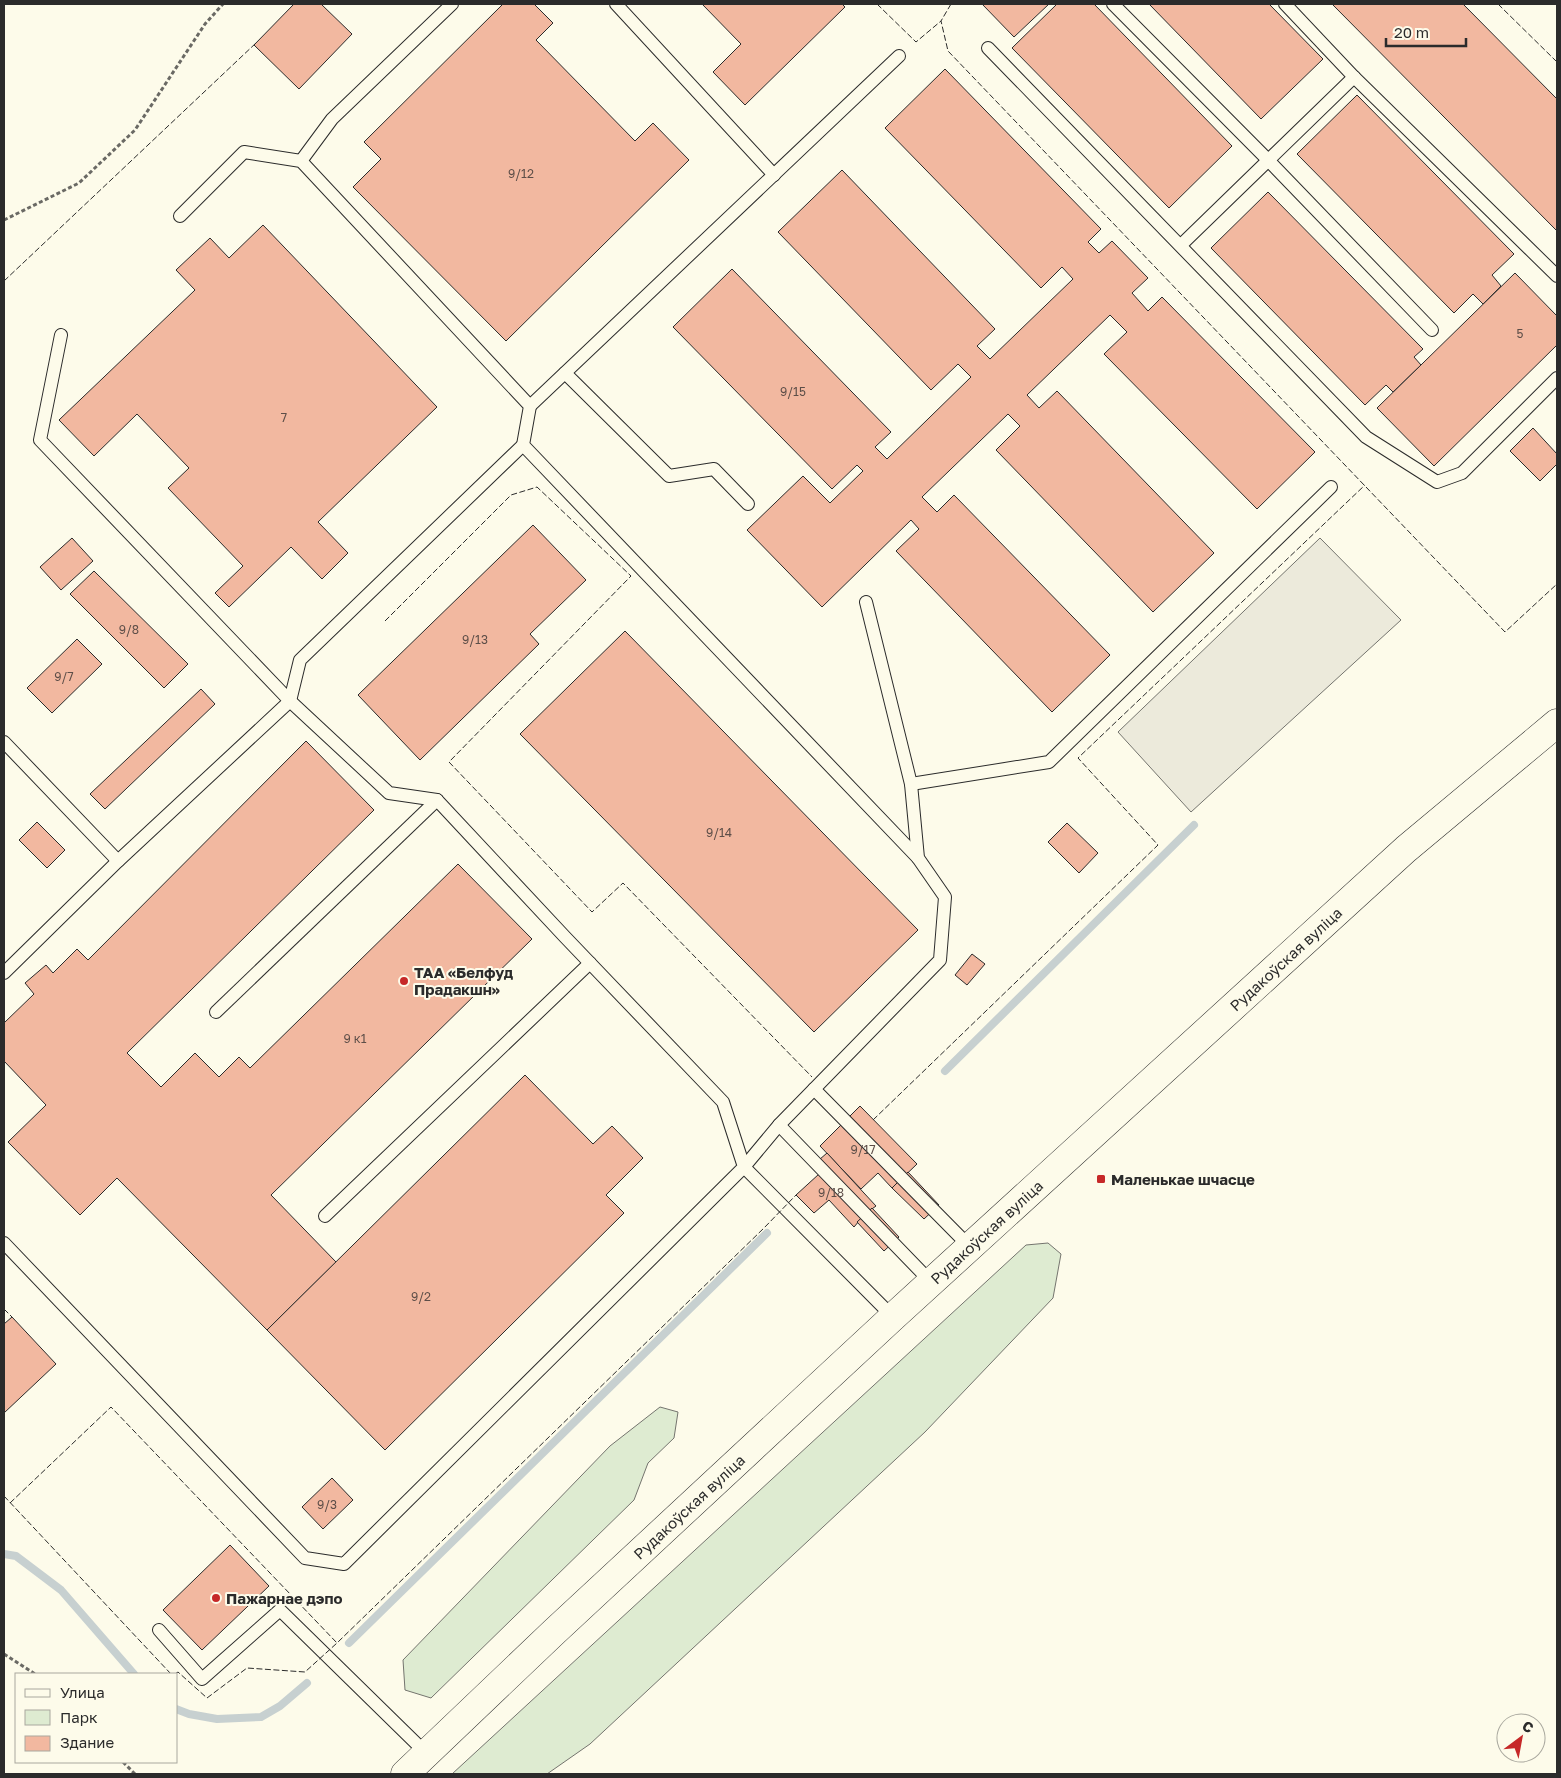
<svg xmlns="http://www.w3.org/2000/svg" width="1561" height="1778" viewBox="0 0 1561 1778" font-family="'Golos Text',sans-serif">
	<style>
		.green { fill: #deebd1; stroke: #74746e }
		.parking { fill: #eceadb; stroke: #74746e }
		.lines { fill: none; stroke-linecap: round; stroke-linejoin: round }
		.stream { stroke: #c7d0d0; stroke-width: 8 }
		.building { fill: #f2b8a0; stroke: #2b2b2b }
		.service-casing { stroke: #2b2b2b; stroke-width: 14 }
		.tertiary-casing { stroke: #2b2b2b; stroke-width: 29 }
		.path { stroke: #6a6964; stroke-width: 3; stroke-dasharray: 4 2.5; stroke-linecap: butt }
		.service { stroke: #fdfbea; stroke-width: 12 }
		.tertiary { stroke: #fdfbea; stroke-width: 28 }
		.fence { stroke: #2b2b2b; stroke-width: 1; stroke-dasharray: 6 2.5; stroke-linecap: butt }
		.poi-dot { fill: #c62828; stroke: #fdfbea; stroke-width: 2 }
		.labels { text-anchor: middle; dominant-baseline: central; stroke-width: 4; stroke-linejoin: round; paint-order: stroke }
		.number-label { font-size: 12px; fill: #5d4e48 }
		.street-label { font-size: 15px; fill: #2b2b2b; stroke: #fdfbea }
		.poi-label { font-size: 15px; font-weight: bold; fill: #2b2b2b; stroke: #fdfbea; text-anchor: start }
	</style>
	<rect width="100%" height="100%" fill="#fdfbea"/>
	<g class="green">
		<polygon points="1048,1243 1061,1254 1053,1298 925,1432 590,1744 547,1774 452,1774 1026,1245"/>
		<polygon points="660,1407 678,1412 674,1438 648,1463 634,1500 431,1698 405,1690 403,1660 610,1446"/>
	</g>
	<polygon class="parking" points="1320,538 1401,620 1191,812 1118,732"/>
	<g class="lines">
		<g class="stream">
			<polyline points="945,1071 1194,825"/>
			<polyline points="4,1554 16,1556 61,1590 134,1674"/>
			<polyline points="349,1643 767,1233"/>
			<polyline points="176,1709 189,1714 217,1719 261,1717 280,1706 307,1683"/>
		</g>
	</g>
	<g class="building">
		<polygon points="294,4 321,4 352,34 299,89 254,45"/>
		<polygon points="503,4 534,4 553,23 536,40 635,141 653,123 689,160 506,341 353,187 381,159 364,142"/>
		<polygon points="702,4 842,4 845,7 745,105 713,72 741,44"/>
		<polygon points="982,4 1049,4 1014,37"/>
		<polygon points="1057,4 1094,4 1232,146 1169,208 1012,48"/>
		<polygon points="1149,4 1269,4 1323,59 1261,119"/>
		<polygon points="1332,4 1463,4 1557,99 1557,228 1556,230"/>
		<polygon points="945,69 1101,229 1088,242 1099,253 1112,241 1148,278 1132,293 1148,311 1162,297 1315,452 1257,509 1104,354 1127,332 1110,315 1027,395 1039,408 1057,391 1214,553 1153,612 996,450 1020,426 1008,414 922,497 937,512 954,495 1110,655 1052,712 896,551 919,529 911,520 822,607 747,530 803,476 830,503 863,471 857,465 832,489 673,327 732,269 891,432 875,447 887,459 971,377 958,364 931,390 778,232 842,170 995,329 977,346 990,359 1073,279 1062,267 1041,288 885,128"/>
		<polygon points="1357,95 1514,254 1492,275 1501,286 1483,304 1473,294 1454,313 1297,154"/>
		<polygon points="1268,192 1423,349 1414,357 1421,365 1393,392 1386,385 1365,405 1211,248"/>
		<polygon points="263,225 437,407 318,522 348,553 322,579 291,547 229,607 215,593 243,566 168,488 189,468 137,414 94,456 59,420 195,290 176,270 210,238 229,258"/>
		<polygon points="1515,273 1557,316 1557,345 1434,466 1377,408"/>
		<polygon points="1533,428 1557,454 1557,464 1540,481 1510,451"/>
		<polygon points="533,525 586,580 530,634 539,644 420,760 358,695"/>
		<polygon points="72,538 93,561 61,590 40,567"/>
		<polygon points="94,571 188,664 164,688 70,594"/>
		<polygon points="625,631 918,930 814,1032 520,734"/>
		<polygon points="77,639 102,664 52,713 27,688"/>
		<polygon points="201,689 215,704 105,809 90,794"/>
		<polygon points="306,741 374,810 127,1053 161,1087 195,1053 219,1077 239,1057 250,1068 458,864 532,939 271,1195 336,1262 267,1330 117,1178 80,1215 8,1142 46,1105 4,1061 4,1023 34,994 25,983 46,965 53,973 77,949 88,960"/>
		<polygon points="37,822 65,850 47,868 19,840"/>
		<polygon points="1067,823 1098,853 1079,873 1048,842"/>
		<polygon points="972,954 985,964 967,985 955,975"/>
		<polygon points="525,1075 593,1144 612,1126 643,1158 606,1195 624,1213 385,1450 267,1330"/>
		<polygon points="860,1106 917,1164 892,1188 878,1173 861,1189 820,1146"/>
		<polygon points="827,1153 876,1206 865,1214 854,1227 829,1200 814,1213 796,1195 819,1174 812,1166"/>
		<polygon points="908,1172 939,1205 924,1219 892,1188"/>
		<polygon points="872,1208 899,1237 884,1251 857,1222"/>
		<polygon points="12,1317 56,1364 4,1413 4,1324"/>
		<polygon points="332,1478 353,1500 323,1529 302,1507"/>
		<polygon points="230,1545 269,1586 202,1650 163,1610"/>
	</g>
	<g class="lines">
		<defs>
			<g id="service">
				<polyline points="616,4 774,175"/>
				<polyline points="1113,4 1268,160 1432,330"/>
				<polyline points="1285,4 1354,77 1557,276"/>
				<polyline points="988,48 1366,437 1437,482 1462,473 1557,378"/>
				<polyline points="301,161 332,119 452,4"/>
				<polyline points="180,216 244,152 301,161 530,406 523,445 918,858"/>
				<polyline points="1181,245 1354,77"/>
				<polyline points="565,373 669,476 714,469 748,504"/>
				<polyline points="530,406 899,56"/>
				<polyline points="866,602 911,784 918,858 945,897 940,960 779,1125 744,1167 893,1317"/>
				<polyline points="4,742 118,861"/>
				<polyline points="911,784 1049,762 1331,487"/>
				<polyline points="4,973 118,861 290,701 300,660 523,445"/>
				<polyline points="216,1012 437,800"/>
				<polyline points="814,1089 970,1247"/>
				<polyline points="779,1125 931,1282"/>
				<polyline points="325,1216 590,963"/>
				<polyline points="4,1243 305,1558 344,1564 744,1167 723,1102 565,937 437,800 389,793 290,701 40,440 61,335"/>
				<polyline points="159,1630 202,1679 280,1610 426,1753"/>
			</g>
			<g id="tertiary">
				<path id="s1" d="M405 1774 554 1632 893 1317 1406 849 1557 723"/>
			</g>
		</defs>
		<use href="#service" class="service-casing"/>
		<use href="#tertiary" class="tertiary-casing"/>
		<g class="path">
			<polyline points="4,220 79,183 135,130 205,24 223,4"/>
			<polyline points="4,1654 35,1674"/>
			<polyline points="123,1762 135,1774"/>
		</g>
		<use href="#service" class="service"/>
		<use href="#tertiary" class="tertiary"/>
		<g class="fence">
			<polyline points="877,4 916,42 941,21"/>
			<polyline points="951,4 941,21 948,51 1505,632 1557,584"/>
			<polyline points="1498,4 1557,62"/>
			<polyline points="4,281 256,43"/>
			<polyline points="385,621 511,495 537,487 631,576 449,762 592,912 623,883 812,1077"/>
			<polyline points="873,1120 1158,845 1078,758 1365,485"/>
			<polyline points="4,1309 12,1317"/>
			<polyline points="4,1496 171,1674"/>
			<polyline points="10,1503 111,1407 337,1643"/>
			<polyline points="175,1674 178,1672 207,1698 247,1668 305,1672 337,1643 764,1228 796,1195"/>
		</g>
	</g>
	<g class="poi-dot">
		<circle cx="404" cy="981" r="5"/>
		<rect x="1096" y="1174" width="10" height="10" rx="2.5"/>
		<circle cx="216" cy="1598" r="5"/>
	</g>
	<g class="labels">
		<g class="number-label">
			<text x="521" y="173">9/12</text>
			<text x="1520" y="333">5</text>
			<text x="793" y="391">9/15</text>
			<text x="284" y="417">7</text>
			<text x="129" y="629">9/8</text>
			<text x="475" y="639">9/13</text>
			<text x="64" y="676">9/7</text>
			<text x="719" y="832">9/14</text>
			<text x="355" y="1038">9 к1</text>
			<text x="863" y="1149">9/17</text>
			<text x="831" y="1192">9/18</text>
			<text x="421" y="1296">9/2</text>
			<text x="327" y="1504">9/3</text>
		</g>
		<g class="street-label">
			<text stroke="none"><textPath href="#s1" startOffset="1200">Рудакоўская вуліца</textPath></text>
			<text stroke="none"><textPath href="#s1" startOffset="795">Рудакоўская вуліца</textPath></text>
			<text stroke="none"><textPath href="#s1" startOffset="390">Рудакоўская вуліца</textPath></text>
		</g>
		<g class="poi-label">
			<text x="414" y="972">ТАА «Белфуд<tspan x="414" dy="17">Прадакшн»</tspan></text>
			<text x="1111" y="1179">Маленькае шчасце</text>
			<text x="226" y="1598">Пажарнае дэпо</text>
		</g>
	</g>
	<rect width="1561" height="1778" fill="none" stroke="#2b2b2b" stroke-width="10"/>
	<rect x="15" y="1673" width="162" height="90" fill="#fdfbea" stroke="#a9a89e"/>
	<rect x="25" y="1689" width="25" height="8" fill="#fdfbea" stroke="#a9a89e"/>
	<text x="60" y="1698" font-size="15" fill="#2b2b2b">Улица</text>
	<rect x="25" y="1710" width="25" height="15" fill="#deebd1" stroke="#a9a89e"/>
	<text x="60" y="1723" font-size="15" fill="#2b2b2b">Парк</text>
	<rect x="25" y="1736" width="25" height="15" fill="#f2b8a0" stroke="#a9a89e"/>
	<text x="60" y="1748" font-size="15" fill="#2b2b2b">Здание</text>
	<g transform="translate(1521 1738) rotate(32)"><circle r="24" fill="#fdfbea" stroke="#a9a89e"/>
	<path d="M0-4L9 19L0 12L-9 19Z" fill="#c62828"/>
	<text y="-8" font-size="14" font-weight="bold" text-anchor="middle" fill="#2b2b2b">С</text>
	</g>
	<path d="M1386 38v8h80v-8" fill="none" stroke="#2b2b2b" stroke-width="2.5"/>
	<text x="1394" y="38" font-size="15" fill="#2b2b2b" stroke="#fdfbea" stroke-width="4" paint-order="stroke">20 m</text>
</svg>
